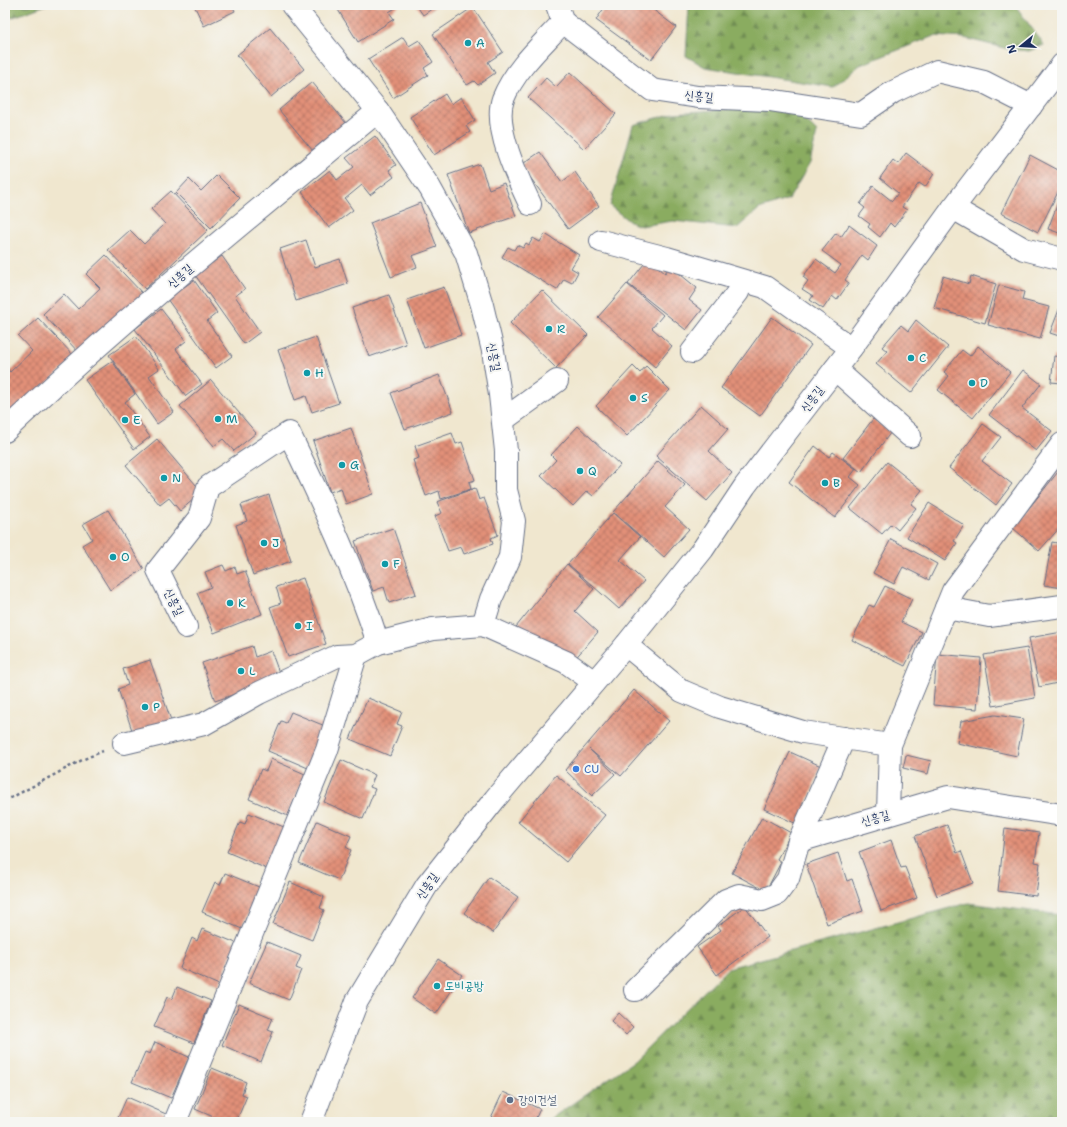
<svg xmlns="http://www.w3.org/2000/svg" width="1067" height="1127" font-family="'Shantell Sans','Poor Story',sans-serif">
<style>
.forest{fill:url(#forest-firs);stroke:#526e5f}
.building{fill:url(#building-cross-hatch)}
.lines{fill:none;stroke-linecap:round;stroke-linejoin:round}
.minor-casing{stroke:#666f86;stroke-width:24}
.path{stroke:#666f86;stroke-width:2.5;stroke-dasharray:3 3;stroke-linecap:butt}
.minor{stroke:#fff;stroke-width:22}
.culture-dot{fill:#0f9aa8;stroke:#f6f6f2;stroke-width:1.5}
.shop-dot{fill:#3f7fe0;stroke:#f6f6f2;stroke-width:1.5}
.service-dot{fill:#5c6f8a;stroke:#f6f6f2;stroke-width:1.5}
.labels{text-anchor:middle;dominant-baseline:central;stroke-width:4;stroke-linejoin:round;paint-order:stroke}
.culture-label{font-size:12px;fill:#0d838f;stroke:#f6f6f2;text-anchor:start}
.street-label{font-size:12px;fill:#1b2f5e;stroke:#f6f6f2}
.shop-label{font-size:12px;fill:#366cbe;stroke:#f6f6f2;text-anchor:start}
.service-label{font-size:12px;fill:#4e5e75;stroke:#f6f6f2;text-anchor:start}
</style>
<defs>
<pattern id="forest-firs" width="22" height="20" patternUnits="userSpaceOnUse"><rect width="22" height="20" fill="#8aac60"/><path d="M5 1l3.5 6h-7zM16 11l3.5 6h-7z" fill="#708c52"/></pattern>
<pattern id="building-cross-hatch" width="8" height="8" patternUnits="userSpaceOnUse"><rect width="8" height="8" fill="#e29078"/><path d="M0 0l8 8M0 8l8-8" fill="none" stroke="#b67666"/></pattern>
</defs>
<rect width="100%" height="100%" fill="#f6f6f2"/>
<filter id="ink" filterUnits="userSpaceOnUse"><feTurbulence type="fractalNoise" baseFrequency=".025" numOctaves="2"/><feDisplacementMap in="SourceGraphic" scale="8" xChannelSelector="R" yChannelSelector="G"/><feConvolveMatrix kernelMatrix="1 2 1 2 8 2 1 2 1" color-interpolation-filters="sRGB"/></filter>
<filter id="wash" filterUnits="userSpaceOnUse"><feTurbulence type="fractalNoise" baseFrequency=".012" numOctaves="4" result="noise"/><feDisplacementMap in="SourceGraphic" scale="16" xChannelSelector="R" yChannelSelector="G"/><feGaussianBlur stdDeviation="0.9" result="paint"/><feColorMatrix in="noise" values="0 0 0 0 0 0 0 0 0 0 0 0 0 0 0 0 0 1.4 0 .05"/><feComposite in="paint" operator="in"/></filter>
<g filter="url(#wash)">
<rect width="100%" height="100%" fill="#f0e7cf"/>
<g class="forest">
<path d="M 5,5 L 46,5 L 5,20 Z"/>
<path d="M 689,5 L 1015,5 L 1044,45 L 1029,51 L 1008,49 L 964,38 L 934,36 L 860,65 L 833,87 L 705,67 L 686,56 Z"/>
<path d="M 759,107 L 788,109 L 805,120 L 817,132 L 810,163 L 789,199 L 759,209 L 737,228 L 673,221 L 641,226 L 630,222 L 610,206 L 633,125 L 674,113 Z"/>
<path d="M 968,903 L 1062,915 L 1062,1122 L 546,1122 L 634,1061 L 728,968 Z"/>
</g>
<g id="blocks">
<g class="building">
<path d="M 194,5 L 232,5 L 235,11 L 204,26 Z"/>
<path d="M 335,5 L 400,5 L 389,12 L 394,19 L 358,42 Z"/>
<path d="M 416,5 L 435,5 L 436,6 L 423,15 Z"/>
<path d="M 606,5 L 613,5 L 621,11 L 625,5 L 647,5 L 676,27 L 651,60 L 596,20 Z"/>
<path d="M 473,7 L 503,52 L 488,62 L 495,73 L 478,85 L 474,81 L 467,85 L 433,34 Z"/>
<path d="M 270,28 L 304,69 L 271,97 L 237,55 Z"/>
<path d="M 403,37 L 409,46 L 419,40 L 433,62 L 424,68 L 428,75 L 393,98 L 368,59 Z"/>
<path d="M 570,72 L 616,114 L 584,149 L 528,98 L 546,78 L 556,87 Z"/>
<path d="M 312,82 L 346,123 L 313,151 L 279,110 Z"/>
<path d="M 445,94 L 451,104 L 461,97 L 475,120 L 466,126 L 470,132 L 434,155 L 410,117 Z"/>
<path d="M 375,136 L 396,165 L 389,170 L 394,177 L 370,195 L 362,185 L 345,199 L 353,210 L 329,228 L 302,192 L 330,170 L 337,180 L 354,167 L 346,158 Z"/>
<path d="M 540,152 L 562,182 L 575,172 L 599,206 L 568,229 L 521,165 Z"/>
<path d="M 906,153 L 934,174 L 925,187 L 919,183 L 902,207 L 907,210 L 894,227 L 890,223 L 880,237 L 868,227 L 870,224 L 859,216 L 865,208 L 860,204 L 873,186 L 892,201 L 898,193 L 880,178 L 893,160 L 898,164 Z"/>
<path d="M 1030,155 L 1062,172 L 1062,184 L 1038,232 L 1001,213 Z"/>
<path d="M 480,164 L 489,189 L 504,183 L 516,216 L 469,233 L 448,175 Z"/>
<path d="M 217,175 L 240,198 L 211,228 L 176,193 L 189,179 L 201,191 Z"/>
<path d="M 171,191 L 208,230 L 145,289 L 108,250 L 130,230 L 144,244 L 165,224 L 151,209 Z"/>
<path d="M 1062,192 L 1062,234 L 1048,229 Z"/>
<path d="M 420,203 L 437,247 L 412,256 L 417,267 L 391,277 L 370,223 Z"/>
<path d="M 849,225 L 877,246 L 868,260 L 862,255 L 845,280 L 849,283 L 837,300 L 832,296 L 823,309 L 810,300 L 813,296 L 802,289 L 808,281 L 803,277 L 816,259 L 835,273 L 841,265 L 822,251 L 836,233 L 841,237 Z"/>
<path d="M 545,234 L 579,255 L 571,268 L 578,272 L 572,283 L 564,279 L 557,290 L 502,257 L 508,247 L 514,250 L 517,245 L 523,248 L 526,243 L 529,245 L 533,238 L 540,242 Z"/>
<path d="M 306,240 L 315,267 L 340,259 L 348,284 L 296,301 L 280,249 Z"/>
<path d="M 106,255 L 143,294 L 80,354 L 43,314 L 64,294 L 78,309 L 100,288 L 86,274 Z"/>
<path d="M 222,256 L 245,289 L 235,296 L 260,332 L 244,344 L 195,275 Z"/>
<path d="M 648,259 L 665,273 L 670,266 L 697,288 L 689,300 L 702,310 L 686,330 L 628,284 Z"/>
<path d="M 943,276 L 969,284 L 971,276 L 996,284 L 985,323 L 934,308 Z"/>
<path d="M 194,280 L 217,313 L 207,321 L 232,356 L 216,368 L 167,299 Z"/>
<path d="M 627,284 L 663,315 L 652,328 L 672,346 L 655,367 L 598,317 Z"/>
<path d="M 999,285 L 1024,292 L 1022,300 L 1049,307 L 1040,339 L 988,325 Z"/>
<path d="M 444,287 L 461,335 L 424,348 L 407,300 Z"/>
<path d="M 542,290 L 588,335 L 556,368 L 510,323 Z"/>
<path d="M 389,295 L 406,344 L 369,357 L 352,308 Z"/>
<path d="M 1062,302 L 1062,337 L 1050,333 Z"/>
<path d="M 161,309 L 186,341 L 176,349 L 202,384 L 186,396 L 135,329 Z"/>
<path d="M 772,317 L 811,345 L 760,416 L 721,388 Z"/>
<path d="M 38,318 L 75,357 L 12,417 L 5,409 L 5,366 L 10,372 L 32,351 L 18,336 Z"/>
<path d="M 916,320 L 948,347 L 911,393 L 876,364 L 887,351 L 882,347 L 901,325 L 908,331 Z"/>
<path d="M 136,336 L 159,369 L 149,376 L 174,412 L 157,424 L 109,355 Z"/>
<path d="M 316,337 L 339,403 L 312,412 L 306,396 L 295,400 L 278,350 Z"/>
<path d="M 978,346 L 1010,372 L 973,418 L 938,390 L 949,376 L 944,372 L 962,350 L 970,356 Z"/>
<path d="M 1054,356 L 1062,357 L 1062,383 L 1051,382 Z"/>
<path d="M 112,361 L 135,394 L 125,402 L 150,437 L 134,449 L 85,380 Z"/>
<path d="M 633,366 L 640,373 L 646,366 L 670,390 L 627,436 L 596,406 Z"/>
<path d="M 1023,370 L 1041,384 L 1022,408 L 1052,431 L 1036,451 L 989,415 Z"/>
<path d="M 439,375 L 453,412 L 405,429 L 391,393 Z"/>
<path d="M 211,380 L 256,433 L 234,451 L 223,439 L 214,446 L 180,406 Z"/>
<path d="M 701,405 L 728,429 L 709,451 L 732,473 L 707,501 L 656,456 Z"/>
<path d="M 873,419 L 891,432 L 861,472 L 843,458 Z"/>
<path d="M 983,424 L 1001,437 L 982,461 L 1012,484 L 996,505 L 949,468 Z"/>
<path d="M 578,426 L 620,465 L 593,496 L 587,491 L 573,506 L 541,476 L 556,460 L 551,455 Z"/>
<path d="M 351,428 L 373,494 L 346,504 L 341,488 L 330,492 L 313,441 Z"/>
<path d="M 452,433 L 456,444 L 462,442 L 475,480 L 469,482 L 471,489 L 441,499 L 439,491 L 426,496 L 413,460 L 419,458 L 415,446 Z"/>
<path d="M 157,439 L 202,492 L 180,511 L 169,498 L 160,505 L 126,465 Z"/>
<path d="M 815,446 L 829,457 L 833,452 L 856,469 L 850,477 L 860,485 L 835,518 L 789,482 Z"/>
<path d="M 658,461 L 685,485 L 665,507 L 689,529 L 664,557 L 613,512 Z"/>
<path d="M 887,462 L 922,490 L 911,504 L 916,508 L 898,530 L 891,524 L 882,534 L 850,508 Z"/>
<path d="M 1062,467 L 1062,525 L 1039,551 L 1013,528 Z"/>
<path d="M 475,488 L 479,500 L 484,498 L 498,535 L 491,538 L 493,544 L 464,554 L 461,547 L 448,551 L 435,516 L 442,513 L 437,502 Z"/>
<path d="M 269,495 L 291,561 L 253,575 L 236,525 L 247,521 L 241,505 Z"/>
<path d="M 929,503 L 964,525 L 954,541 L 957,543 L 945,561 L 907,537 Z"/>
<path d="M 108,510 L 144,569 L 110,590 L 82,545 L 92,539 L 83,524 Z"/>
<path d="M 613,513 L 640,537 L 620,560 L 644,581 L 619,609 L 568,564 Z"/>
<path d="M 393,528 L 416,594 L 389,603 L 384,587 L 373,591 L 355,541 Z"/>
<path d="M 891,539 L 937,564 L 929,580 L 903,567 L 894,584 L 873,573 Z"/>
<path d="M 1052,542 L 1062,544 L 1062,588 L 1044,585 Z"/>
<path d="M 567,564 L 594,589 L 575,611 L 598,632 L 573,661 L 516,627 Z"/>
<path d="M 223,565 L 226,571 L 235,567 L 237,574 L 245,571 L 262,614 L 214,633 L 197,593 L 211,587 L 205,572 Z"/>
<path d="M 303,578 L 326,644 L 288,657 L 270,607 L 281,603 L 276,587 Z"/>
<path d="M 885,586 L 912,599 L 901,622 L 922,632 L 905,666 L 852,640 L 869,605 L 874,607 Z"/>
<path d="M 1062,632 L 1062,682 L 1039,687 L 1029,638 Z"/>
<path d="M 252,646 L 255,657 L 271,651 L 281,678 L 215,701 L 202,663 Z"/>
<path d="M 1027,648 L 1035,698 L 993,706 L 984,655 Z"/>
<path d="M 937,654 L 981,658 L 977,709 L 933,705 Z"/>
<path d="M 150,660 L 173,726 L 135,739 L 118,689 L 128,685 L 123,669 Z"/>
<path d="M 634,690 L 669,721 L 621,776 L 589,749 L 615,774 L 592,796 L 565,770 Z"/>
<path d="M 368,698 L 402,712 L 397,724 L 402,726 L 390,756 L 350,739 Z"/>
<path d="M 291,712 L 325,726 L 308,768 L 268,751 L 281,721 L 286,723 Z"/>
<path d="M 995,715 L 1024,719 L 1017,756 L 957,743 L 961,721 Z"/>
<path d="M 790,752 L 821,766 L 799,825 L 764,809 Z"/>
<path d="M 906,755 L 931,761 L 928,774 L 903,768 Z"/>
<path d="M 271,759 L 305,774 L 288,816 L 249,799 L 261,769 L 266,771 Z"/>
<path d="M 341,760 L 375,775 L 370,787 L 375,789 L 363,819 L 324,802 Z"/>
<path d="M 556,775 L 605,815 L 566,862 L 518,822 Z"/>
<path d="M 249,813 L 284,827 L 267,869 L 227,852 L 240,822 L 245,824 Z"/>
<path d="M 762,817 L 791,833 L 777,859 L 781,862 L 766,891 L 732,873 Z"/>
<path d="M 317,821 L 351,836 L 346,847 L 351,850 L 339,880 L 299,863 Z"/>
<path d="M 947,825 L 957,853 L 961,851 L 973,883 L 937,896 L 915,836 Z"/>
<path d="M 1005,828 L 1039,833 L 1035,862 L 1040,863 L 1036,896 L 998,891 Z"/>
<path d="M 891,840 L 901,868 L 905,867 L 917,898 L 881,911 L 859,852 Z"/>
<path d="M 838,853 L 847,881 L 852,879 L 863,911 L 827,924 L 806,864 Z"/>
<path d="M 225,873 L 259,887 L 242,929 L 202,912 L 215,882 L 220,885 Z"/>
<path d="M 489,877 L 518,897 L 493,933 L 464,913 Z"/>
<path d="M 290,882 L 324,897 L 320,908 L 324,910 L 312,940 L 273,924 Z"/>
<path d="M 745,906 L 768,937 L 717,975 L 697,947 L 721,930 L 718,926 Z"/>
<path d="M 202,929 L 236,943 L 219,985 L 180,968 L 192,938 L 197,941 Z"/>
<path d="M 267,942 L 301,956 L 296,968 L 301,970 L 289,1000 L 249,983 Z"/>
<path d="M 438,959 L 462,975 L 436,1014 L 412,998 Z"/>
<path d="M 177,987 L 211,1001 L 194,1043 L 154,1027 L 167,997 L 172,999 Z"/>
<path d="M 239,1004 L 273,1018 L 268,1030 L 273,1032 L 261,1062 L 222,1045 Z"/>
<path d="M 618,1013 L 633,1027 L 626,1035 L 611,1021 Z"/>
<path d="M 155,1042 L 189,1057 L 171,1098 L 132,1082 L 145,1052 L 150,1054 Z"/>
<path d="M 212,1068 L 246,1082 L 242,1094 L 247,1096 L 236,1122 L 225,1122 L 195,1109 Z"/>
<path d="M 503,1092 L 540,1109 L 534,1122 L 489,1122 Z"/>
<path d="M 127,1097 L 166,1114 L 162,1122 L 116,1122 Z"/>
</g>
</g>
</g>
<g filter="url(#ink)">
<use href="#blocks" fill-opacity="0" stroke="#666f86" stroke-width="1"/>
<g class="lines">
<g class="minor-casing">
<g id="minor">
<path d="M 292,5 L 378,111 L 430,188 L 466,253 L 482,305 L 493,351 L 500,395 L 506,451 L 506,490 L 514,521 L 510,557 L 491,599 L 483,625"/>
<path d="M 563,22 L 652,90 L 698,97 L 769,100 L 861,114 L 893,92 L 937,71 L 984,82 L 1031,106"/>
<path d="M 530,204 C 518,179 493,127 503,99 C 515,69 541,46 563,22 L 557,5"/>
<path d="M 953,208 L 1024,249 L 1062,259"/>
<path d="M 601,241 L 667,258 L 765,287 L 851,348"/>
<path d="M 692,352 L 738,292 L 742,281"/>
<path d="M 835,369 L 910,436"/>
<path d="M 503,420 L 557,381"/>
<path d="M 5,431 C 124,318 252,215 378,111"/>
<path d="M 946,608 L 989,616 L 1062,606"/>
<path d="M 186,627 L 158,570 L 199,518 L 208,487 L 289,433 C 322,502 355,571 378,643"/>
<path d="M 626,645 L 682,691 L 720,707 L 803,732 L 890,745"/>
<path d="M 844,738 L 799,841 L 948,797 L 1062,815"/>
<path d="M 124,743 L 204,724 L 259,693 L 337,656 L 356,655 L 378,643 L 433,629 L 483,625 L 566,662 L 594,682"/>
<path d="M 888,814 L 890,745 L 953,591 L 1062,444"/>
<path d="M 635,990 L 726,900 L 739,895 L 762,900 L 777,894 L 788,879 L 799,841"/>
<path d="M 175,1122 L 327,750 L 356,655"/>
<path d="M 311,1122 L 357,1001 L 427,885 L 495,799 L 626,645 L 703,549 L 745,486 L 855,343 L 953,208 L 1062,65"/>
</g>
</g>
<path class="path" d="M 5,801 L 84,759 L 103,751"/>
<use href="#minor" class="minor"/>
</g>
</g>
<g class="culture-dot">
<circle cx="468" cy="43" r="4"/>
<circle cx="549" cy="329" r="4"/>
<circle cx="911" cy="358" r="4"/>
<circle cx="307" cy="373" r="4"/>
<circle cx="972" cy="383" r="4"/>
<circle cx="633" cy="398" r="4"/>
<circle cx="218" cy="419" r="4"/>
<circle cx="125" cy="420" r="4"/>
<circle cx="342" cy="465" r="4"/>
<circle cx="580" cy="471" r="4"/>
<circle cx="164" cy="478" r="4"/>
<circle cx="825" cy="483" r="4"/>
<circle cx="264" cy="543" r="4"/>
<circle cx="113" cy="557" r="4"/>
<circle cx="385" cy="564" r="4"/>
<circle cx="230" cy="603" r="4"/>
<circle cx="298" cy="626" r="4"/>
<circle cx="241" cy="671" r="4"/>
<circle cx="145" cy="707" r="4"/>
<circle cx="437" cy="986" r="4"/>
</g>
<circle class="shop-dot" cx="576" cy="769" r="4"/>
<circle class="service-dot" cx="510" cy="1100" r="4"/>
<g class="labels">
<g class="culture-label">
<text x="476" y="43">A</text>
<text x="557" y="329">R</text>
<text x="919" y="358">C</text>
<text x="315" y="373">H</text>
<text x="980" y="383">D</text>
<text x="641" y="398">S</text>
<text x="226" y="419">M</text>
<text x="133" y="420">E</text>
<text x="350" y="465">G</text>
<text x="588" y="471">Q</text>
<text x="172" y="478">N</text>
<text x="833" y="483">B</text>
<text x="272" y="543">J</text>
<text x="121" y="557">O</text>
<text x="393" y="564">F</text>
<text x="238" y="603">K</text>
<text x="306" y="626">I</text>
<text x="249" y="671">L</text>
<text x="153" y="707">P</text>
<text x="445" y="986">도비공방</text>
</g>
<g class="street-label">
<text transform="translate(699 96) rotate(5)">신흥길</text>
<text transform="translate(180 276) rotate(-41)">신흥길</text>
<text transform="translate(494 357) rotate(79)">신흥길</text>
<text transform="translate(812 399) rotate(-53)">신흥길</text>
<text transform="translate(174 602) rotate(64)">신흥길</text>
<text transform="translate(875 818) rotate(-16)">신흥길</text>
<text transform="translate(427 886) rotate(-55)">신흥길</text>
</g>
<g class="shop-label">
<text x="584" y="769">CU</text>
</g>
<g class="service-label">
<text x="518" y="1100">강이건설</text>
</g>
</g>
<rect width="1067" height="1127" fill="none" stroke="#f6f6f2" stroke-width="20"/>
<g transform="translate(1021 46) rotate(252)" stroke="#f6f6f2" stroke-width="3" paint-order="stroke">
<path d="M0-3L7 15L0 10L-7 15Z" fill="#1b2f5e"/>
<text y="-6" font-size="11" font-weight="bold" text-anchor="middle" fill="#1b2f5e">N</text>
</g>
</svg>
